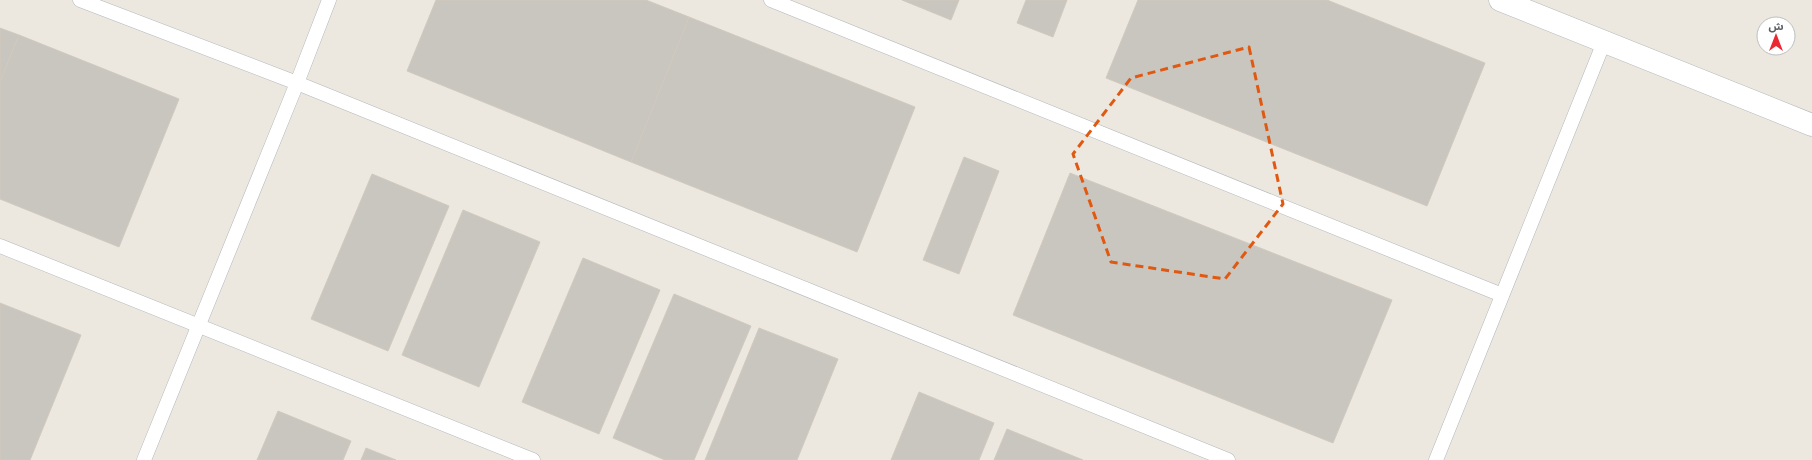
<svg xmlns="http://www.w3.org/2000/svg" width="1812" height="460" font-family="Jost,'Noto Sans Arabic',sans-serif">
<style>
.building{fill:#c9c5bf;stroke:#d1c9be}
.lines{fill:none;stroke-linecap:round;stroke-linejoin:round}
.lane-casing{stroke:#b3b7bb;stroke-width:15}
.street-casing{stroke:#b3b7bb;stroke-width:23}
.lane{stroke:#fff;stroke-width:14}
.street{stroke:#fff;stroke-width:22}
.marked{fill:none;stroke:#e15910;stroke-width:3;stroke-dasharray:8 5;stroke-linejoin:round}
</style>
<rect width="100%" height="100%" fill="#ece8e0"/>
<g class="building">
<path d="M 436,0 L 646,0 L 689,17 L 631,162 L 407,71 Z"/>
<path d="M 902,0 L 959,0 L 951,20 Z"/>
<path d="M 1026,0 L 1067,0 L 1053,37 L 1017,23 Z"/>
<path d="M 1138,0 L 1327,0 L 1485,63 L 1427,206 L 1106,78 Z"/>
<path d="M 689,17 L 915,107 L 857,252 L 631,162 Z"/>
<path d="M 0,28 L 19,35 L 0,82 Z"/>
<path d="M 19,35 L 179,99 L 119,247 L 0,199 L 0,82 Z"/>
<path d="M 964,157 L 999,171 L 959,274 L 923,260 Z"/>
<path d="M 1070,173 L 1392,300 L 1333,443 L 1013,315 Z"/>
<path d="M 372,174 L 449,206 L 388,351 L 311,319 Z"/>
<path d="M 463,210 L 540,242 L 479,387 L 402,355 Z"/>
<path d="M 583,258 L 660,290 L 599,434 L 522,402 Z"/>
<path d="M 674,294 L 751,326 L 694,460 L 665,460 L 613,438 Z"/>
<path d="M 0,303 L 81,335 L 30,460 L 0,460 Z"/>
<path d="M 759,328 L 838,359 L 797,460 L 705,460 Z"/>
<path d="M 919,392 L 994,423 L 979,460 L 891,460 Z"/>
<path d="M 278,411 L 351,441 L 343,460 L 257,460 Z"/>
<path d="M 1007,429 L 1083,460 L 994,460 Z"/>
<path d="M 366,448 L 396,460 L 361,460 Z"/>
</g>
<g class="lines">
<g class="lane-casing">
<g id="lane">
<path d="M 80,0 L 297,83 L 1228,460"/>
<path d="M 771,0 L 1502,295"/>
<path d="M 0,246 L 533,460"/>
<path d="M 144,460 L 297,83 L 329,0"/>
<path d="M 1436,460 L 1604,42"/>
</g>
</g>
<g class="street-casing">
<path id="street" d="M 1500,0 L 1812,125"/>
</g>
<use href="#lane" class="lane"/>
<use href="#street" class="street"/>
</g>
<path class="marked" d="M 1249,47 L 1283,204 L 1225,279 L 1111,262 L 1073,154 L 1131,78 Z"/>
<g transform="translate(1776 36)"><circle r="19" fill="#ffffff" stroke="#bdbfc0"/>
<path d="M0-3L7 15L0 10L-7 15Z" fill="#eb2732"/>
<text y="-6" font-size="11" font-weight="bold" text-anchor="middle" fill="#595e61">ش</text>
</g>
</svg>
